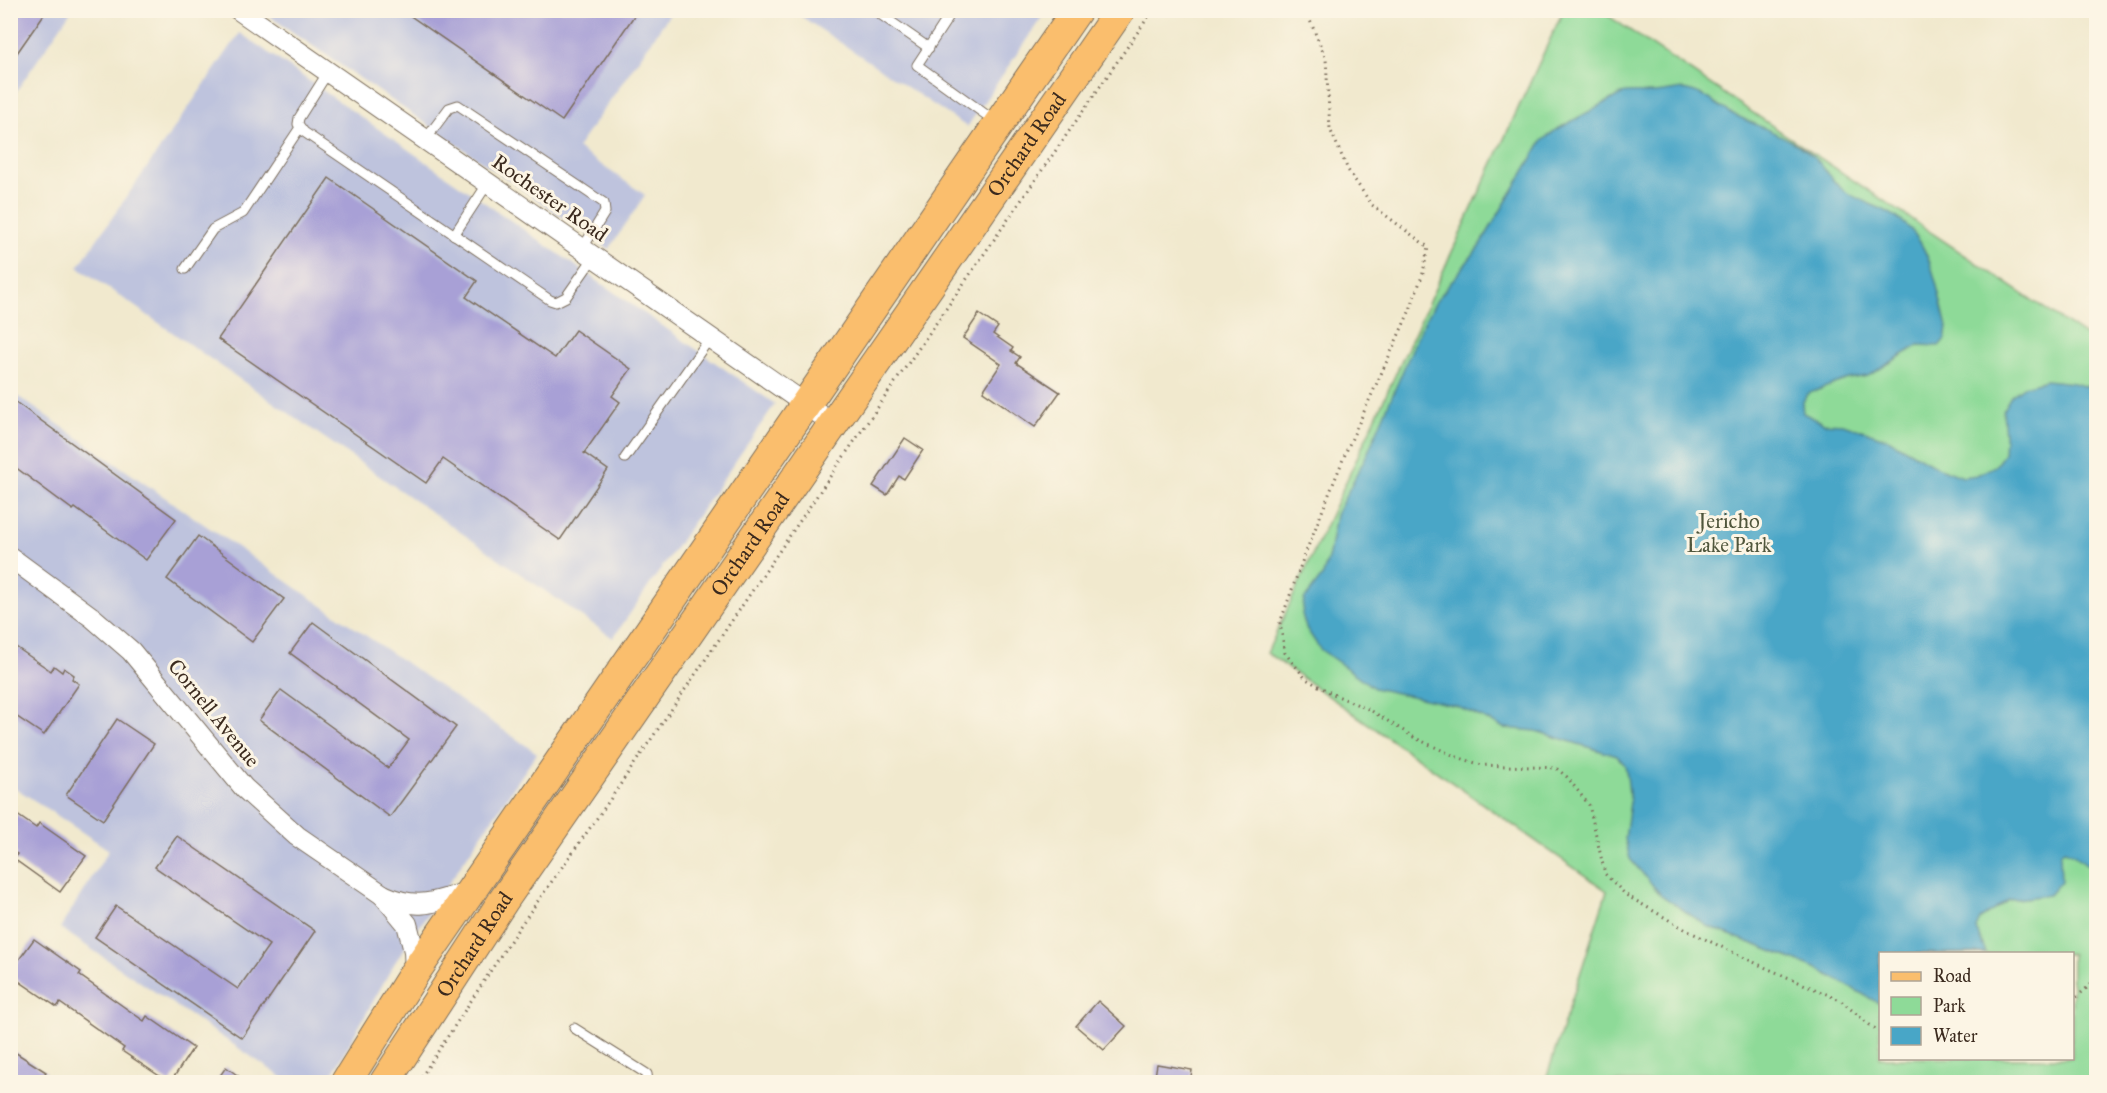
<svg xmlns="http://www.w3.org/2000/svg" width="2107" height="1093" font-family="'IM FELL Great Primer',serif">
<style>
.industrial{fill:#bec3dd}
.green{fill:#8eda98;stroke:#64825b;stroke-width:1.5;fill-rule:evenodd}
.water{fill:#48a6c7;stroke:#426872;stroke-width:1.5}
.building{fill:#a8a0d6}
.lines{fill:none;stroke-linecap:round;stroke-linejoin:round}
.service-casing{stroke:#7b6d5c;stroke-width:11}
.minor-casing{stroke:#7b6d5c;stroke-width:22}
.primary-casing{stroke:#7b6d5c;stroke-width:32}
.path{stroke:#7b6d5c;stroke-width:3;stroke-dasharray:1.5 4.5;stroke-linecap:butt}
.service{stroke:#fff;stroke-width:9}
.minor{stroke:#fff;stroke-width:20}
.primary{stroke:#fabe6d;stroke-width:30}
.labels{text-anchor:middle;dominant-baseline:central;stroke-width:6;stroke-linejoin:round;paint-order:stroke}
.street-label{font-size:21px;fill:#3b2a1e;stroke:#fcf5e5}
.park-label{font-size:21px;fill:#50563c;stroke:#fcf5e5}
</style>
<rect width="100%" height="100%" fill="#fcf5e5"/>
<filter id="ink" filterUnits="userSpaceOnUse"><feTurbulence type="fractalNoise" baseFrequency=".0167" numOctaves="2"/><feDisplacementMap in="SourceGraphic" scale="12" xChannelSelector="R" yChannelSelector="G"/><feConvolveMatrix kernelMatrix="1 2 1 2 8 2 1 2 1" color-interpolation-filters="sRGB"/></filter>
<filter id="wash" filterUnits="userSpaceOnUse"><feTurbulence type="fractalNoise" baseFrequency=".008" numOctaves="4" result="noise"/><feDisplacementMap in="SourceGraphic" scale="24" xChannelSelector="R" yChannelSelector="G"/><feGaussianBlur stdDeviation="1.35" result="paint"/><feColorMatrix in="noise" values="0 0 0 0 0 0 0 0 0 0 0 0 0 0 0 0 0 1.4 0 .05"/><feComposite in="paint" operator="in"/></filter>
<g filter="url(#wash)">
<rect width="100%" height="100%" fill="#f1e9ce"/>
<g class="industrial">
<path d="M 11,11 L 71,11 L 11,99 Z"/>
<path d="M 262,11 L 672,11 L 577,148 L 645,195 L 609,249 Z"/>
<path d="M 793,11 L 1046,11 L 967,127 Z"/>
<path d="M 240,33 L 775,404 L 613,638 L 78,267 Z"/>
<path d="M 10,391 L 537,753 L 394,964 L 328,1082 L 289,1082 L 60,928 L 109,850 L 11,785 Z"/>
</g>
<path class="green" d="M 1563,11 L 1601,11 L 2096,343 L 2096,1082 L 1545,1082 L 1607,891 L 1267,653 ZM 1880,954 L 2072,954 L 2072,1058 L 1880,1058 Z"/>
<path class="water" d="M 1683,89 C 1709,94 1710,102 1731,113 C 1758,127 1790,136 1813,156 C 1824,166 1831,181 1843,190 C 1869,208 1895,207 1916,236 C 1934,261 1939,297 1947,327 L 1945,339 L 1939,346 L 1919,345 L 1868,376 L 1848,379 L 1807,394 L 1802,404 L 1803,413 L 1823,423 L 1843,424 L 1888,439 L 1937,467 L 1963,477 L 1977,475 L 1995,466 L 2004,454 L 2005,436 L 2003,410 L 2011,396 L 2025,386 L 2046,380 L 2074,383 L 2096,390 L 2096,869 C 2083,866 2077,852 2064,850 L 2060,853 L 2061,881 L 2049,895 L 2009,900 L 1980,919 L 1976,928 L 1986,953 L 1880,954 L 1880,1004 L 1818,969 L 1707,926 L 1661,895 L 1630,859 L 1625,839 L 1630,802 L 1627,776 L 1625,765 L 1617,756 L 1536,731 L 1504,728 L 1457,706 L 1374,688 L 1320,649 L 1306,628 L 1302,614 L 1304,600 L 1323,575 L 1329,555 L 1336,515 L 1368,452 L 1422,326 L 1437,300 L 1479,247 L 1542,141 L 1556,130 L 1621,94 C 1630,92 1635,93 1644,93 C 1657,94 1670,91 1683,89 Z"/>
<g id="blocks">
<g class="building">
<path d="M 10,10 L 47,10 L 10,63 Z"/>
<path d="M 402,10 L 638,10 L 562,121 Z"/>
<path d="M 329,178 L 477,281 L 466,297 L 555,358 L 575,330 L 631,369 L 612,396 L 620,402 L 584,453 L 608,470 L 560,540 L 443,459 L 426,483 L 218,339 Z"/>
<path d="M 979,314 L 998,327 L 993,334 L 1013,348 L 1011,351 L 1020,357 L 1016,363 L 1060,392 L 1035,427 L 983,391 L 1001,364 L 963,338 Z"/>
<path d="M 10,398 L 176,519 L 146,560 L 75,508 L 73,510 L 15,467 L 10,467 Z"/>
<path d="M 905,438 L 923,450 L 904,479 L 899,476 L 887,495 L 873,486 Z"/>
<path d="M 198,536 L 284,599 L 252,642 L 167,579 Z"/>
<path d="M 313,622 L 456,727 L 390,817 L 259,720 L 281,690 L 388,768 L 409,740 L 290,653 Z"/>
<path d="M 10,643 L 51,671 L 54,666 L 62,672 L 64,668 L 74,675 L 72,679 L 79,684 L 44,735 L 10,712 Z"/>
<path d="M 117,719 L 154,744 L 103,820 L 66,795 Z"/>
<path d="M 10,810 L 36,828 L 39,823 L 86,856 L 60,892 L 14,859 L 17,854 L 10,850 Z"/>
<path d="M 177,836 L 315,931 L 242,1038 L 95,937 L 116,906 L 238,989 L 269,945 L 155,867 Z"/>
<path d="M 34,939 L 81,972 L 79,975 L 144,1021 L 147,1016 L 193,1048 L 170,1083 L 122,1051 L 124,1048 L 60,1003 L 57,1007 L 10,975 L 10,972 Z"/>
<path d="M 1098,1001 L 1126,1026 L 1104,1050 L 1076,1026 Z"/>
<path d="M 10,1049 L 46,1072 L 39,1083 L 10,1083 Z"/>
<path d="M 1157,1064 L 1192,1070 L 1190,1083 L 1154,1083 Z"/>
<path d="M 226,1067 L 248,1083 L 215,1083 Z"/>
</g>
</g>
</g>
<g filter="url(#ink)">
<use href="#blocks" fill-opacity="0" stroke="#7b6d5c" stroke-width="1.5"/>
<g class="lines">
<g class="service-casing">
<g id="service">
<path d="M 874,10 L 929,48"/>
<path d="M 953,10 L 917,65 L 996,122"/>
<path d="M 328,72 L 299,118 L 298,124 L 304,132 L 550,300 L 556,302 L 566,297 L 594,257"/>
<path d="M 425,140 L 449,108 L 458,105 L 604,203 L 605,212 L 582,249"/>
<path d="M 454,235 L 488,183"/>
<path d="M 185,269 L 213,229 L 243,213 L 299,129"/>
<path d="M 625,458 L 710,338"/>
<path d="M 574,1028 L 647,1074 L 648,1082"/>
</g>
</g>
<g class="minor-casing">
<g id="minor">
<path d="M 239,10 L 834,424"/>
<path d="M 10,557 L 93,618 L 131,651 L 244,788 L 297,836 L 383,895 C 418,911 436,902 470,891"/>
<path d="M 383,895 L 407,924 L 414,951 L 415,972"/>
</g>
</g>
<g class="primary-casing">
<g id="primary">
<path d="M 346,1082 L 415,972 L 1077,10"/>
<path id="s1" d="M 385,1082 L 503,901 L 1120,10"/>
</g>
</g>
<g class="path">
<path d="M 1308,10 L 1309,18 L 1326,59 L 1330,129 L 1348,170 L 1372,205 L 1428,247 L 1423,273 L 1410,310 L 1348,447 L 1303,559 L 1280,623 L 1285,653 L 1306,679 L 1333,694 L 1370,710 L 1415,738 L 1457,757 L 1482,765 L 1556,768 L 1567,777 L 1589,805 L 1605,874 L 1626,895 L 1688,931 L 1764,967 L 1840,1000 L 1872,1027 L 1880,1031"/>
<path d="M 2072,1001 L 2096,980"/>
<path d="M 418,1082 L 518,929 L 607,804 L 840,462 L 1153,10"/>
</g>
<use href="#service" class="service"/>
<use href="#minor" class="minor"/>
<use href="#primary" class="primary"/>
</g>
</g>
<g class="labels">
<g class="street-label">
<text stroke="none"><textPath href="#s1" startOffset="1136">Orchard Road</textPath></text>
<text transform="translate(550 198) rotate(35)">Rochester Road</text>
<text stroke="none"><textPath href="#s1" startOffset="650">Orchard Road</textPath></text>
<text transform="translate(214 713) rotate(51)">Cornell Avenue</text>
<text stroke="none"><textPath href="#s1" startOffset="164">Orchard Road</textPath></text>
</g>
<g class="park-label">
<text x="1729" y="521">Jericho<tspan x="1729" dy="24">Lake Park</tspan></text>
</g>
</g>
<rect width="2107" height="1093" fill="none" stroke="#fcf5e5" stroke-width="36"/>
<rect x="1879" y="952" width="195" height="108" fill="#fcf5e5" stroke="#afa495" stroke-width="1.5"/>
<rect x="1891" y="972" width="30" height="9" fill="#fabe6d" stroke="#afa495" stroke-width="1.5"/>
<text x="1933" y="982" font-size="18" fill="#3b2a1e">Road</text>
<rect x="1891" y="997" width="30" height="18" fill="#8eda98" stroke="#afa495" stroke-width="1.5"/>
<text x="1933" y="1012" font-size="18" fill="#3b2a1e">Park</text>
<rect x="1891" y="1027" width="30" height="18" fill="#48a6c7" stroke="#afa495" stroke-width="1.5"/>
<text x="1933" y="1042" font-size="18" fill="#3b2a1e">Water</text>
</svg>
